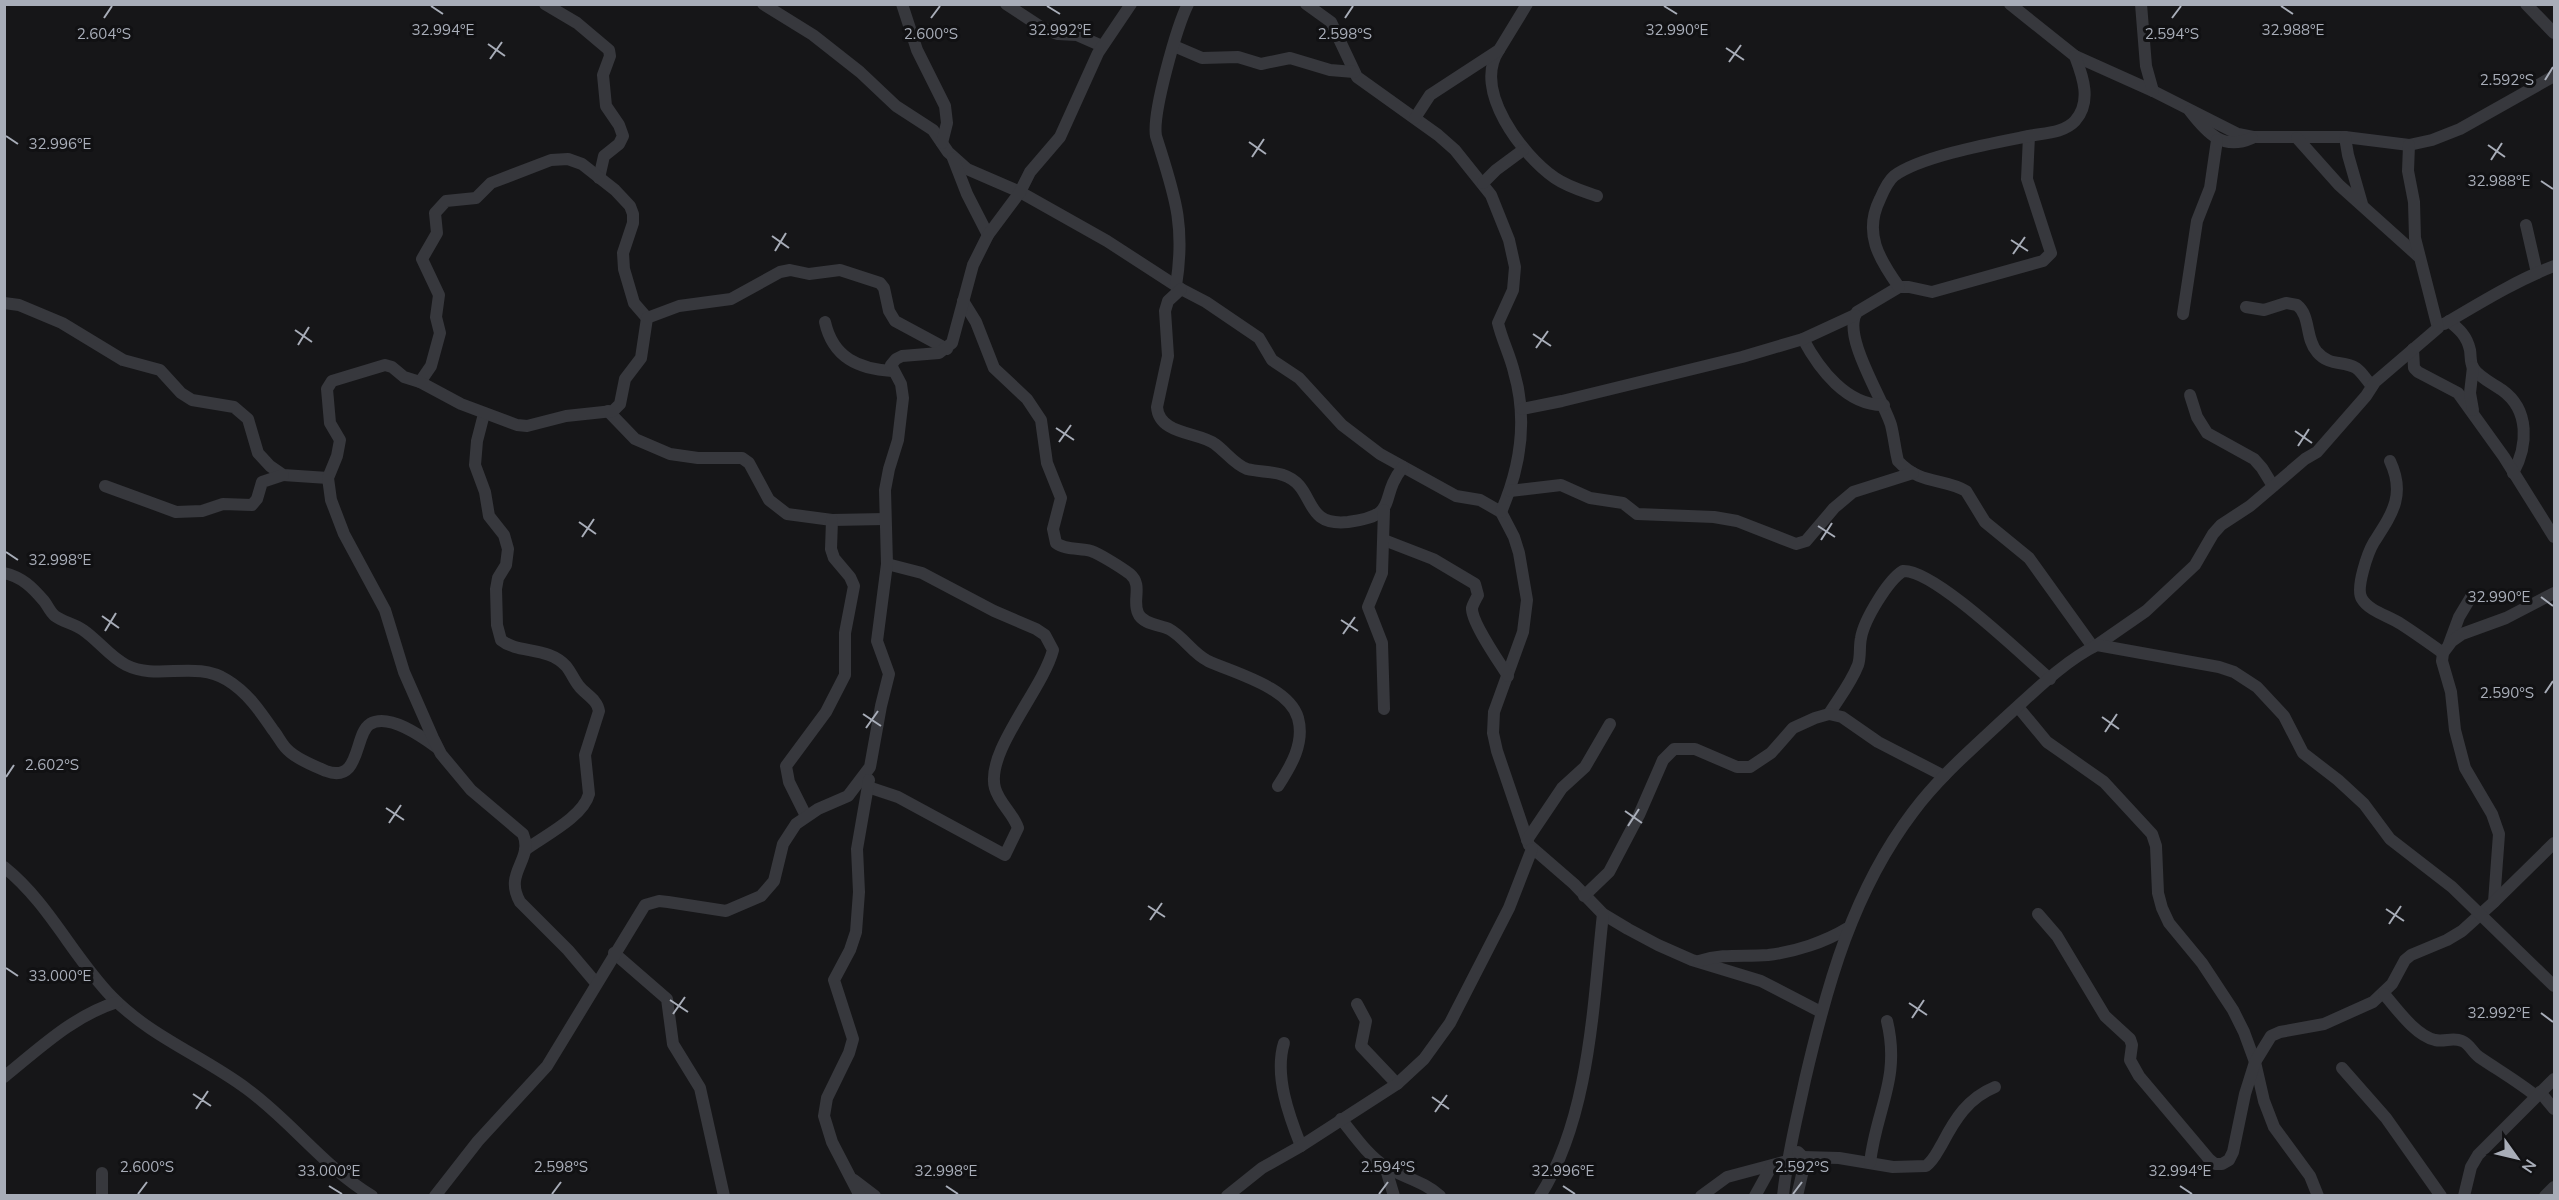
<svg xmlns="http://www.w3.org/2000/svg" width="2559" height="1200" font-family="Mulish,sans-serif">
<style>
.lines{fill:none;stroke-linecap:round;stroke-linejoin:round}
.street{stroke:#37383d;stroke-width:12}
.ticks{fill:none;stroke:#a8adb8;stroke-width:2}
.ticks-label{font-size:15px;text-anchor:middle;fill:#a8adb8;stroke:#111113;stroke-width:6;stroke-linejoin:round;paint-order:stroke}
</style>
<rect width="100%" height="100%" fill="#161618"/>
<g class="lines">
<g class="street">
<path d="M 545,4 L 577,23 L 609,50 L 610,56 L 603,75 L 606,106 L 619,125 L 623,136 L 619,144 L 604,156 L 599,178"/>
<path d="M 763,4 L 813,35 L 860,72 L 896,106 L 933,130 L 948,152 L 967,169 L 1020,192 L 1107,241 L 1181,289 L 1206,302 L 1259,338 L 1272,360 L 1299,378 L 1342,425 L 1380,454 L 1456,496 L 1480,500 L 1501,512 L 1514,537 L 1519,553 L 1527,600 L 1523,632 L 1494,712 L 1493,733 L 1497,751 L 1529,845 L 1574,884 L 1603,914 L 1628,929 L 1658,945 L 1692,960 L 1761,981 L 1821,1012"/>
<path d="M 902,4 L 917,50 L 945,106 L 947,123 L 942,143"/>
<path d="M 1006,4 L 1044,29 L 1058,34 L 1077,35 L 1102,46"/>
<path d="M 1306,4 L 1331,22 L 1357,77 L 1438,135 L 1455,150 L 1491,195 L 1509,240 L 1515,267 L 1513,290 L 1498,323 C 1502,340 1510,355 1514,372 C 1528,420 1521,466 1501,512"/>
<path d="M 2010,4 L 2075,56 L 2153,91 L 2238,134 L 2253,137 L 2345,137 L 2409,145 L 2432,140 L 2460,129 L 2554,76"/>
<path d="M 2141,4 L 2146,66 L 2153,91"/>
<path d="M 2526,4 L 2554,33"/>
<path d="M 1174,46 L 1202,58 L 1238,57 L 1261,64 L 1290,58 L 1330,70 L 1354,72"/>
<path d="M 1499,50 C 1472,90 1522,155 1555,178 C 1568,187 1583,191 1597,196"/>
<path d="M 2190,111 C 2207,133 2223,151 2252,138"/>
<path d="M 1415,118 L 1430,95 L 1499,50 L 1527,4"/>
<path d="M 2029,136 L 2027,179 L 2051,253 L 2043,261 L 1932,292 L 1909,287 L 1899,287 L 1857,312 C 1841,335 1883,399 1891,425 C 1894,437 1895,449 1898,461 C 1920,485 1945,478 1966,491 L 1985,522 L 2029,558 L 2093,647"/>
<path d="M 2345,137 L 2348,155 L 2362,204"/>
<path d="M 2297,138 L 2339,185 L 2418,256"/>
<path d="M 953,158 L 967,194 L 988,235"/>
<path d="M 1483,183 L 1496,170 L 1523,150"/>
<path d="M 2526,225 L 2537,273"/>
<path d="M 1176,286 C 1186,223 1174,194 1156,136 C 1152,113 1177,26 1188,4"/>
<path d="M 1899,287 C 1879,259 1863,233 1880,199 C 1883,192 1888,181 1894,176 C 1921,156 1994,143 2029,136 C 2044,133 2064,133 2075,121 C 2092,102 2083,77 2075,56"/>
<path d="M 1181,289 L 1168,301 L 1165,311 L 1168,356 L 1157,407 C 1159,435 1199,432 1215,444 C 1225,451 1235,465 1247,469 C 1259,472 1272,471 1283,475 C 1317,486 1301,527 1348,522 C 1402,515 1377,499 1403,467"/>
<path d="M 963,301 L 976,322 L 994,368 L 1027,399 L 1041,420 L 1047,463 L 1061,498 L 1053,529 L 1056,543 C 1065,550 1080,548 1091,551 C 1100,554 1122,568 1130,574 C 1143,585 1132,600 1138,613 C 1142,624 1160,625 1169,629 C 1184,637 1192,653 1208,661 C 1234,673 1289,687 1298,718 C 1305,743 1291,766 1278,786"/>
<path d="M 4,303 L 19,305 L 62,323 L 123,360 L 160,370 L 181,393 L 192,400 L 234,407 L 248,419 L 258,453 L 270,466 L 283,475 L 328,478"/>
<path d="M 2246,307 L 2264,310 L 2286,303 L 2297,305 C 2311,316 2305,339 2317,352 C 2330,367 2343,360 2356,368 C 2362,372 2367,381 2372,386"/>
<path d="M 2183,314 L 2197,221 L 2210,188 L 2217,140"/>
<path d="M 2449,321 C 2459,329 2467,336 2470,350 C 2471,356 2470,362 2473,368 C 2480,378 2492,383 2502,390 C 2530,410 2528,446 2513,473"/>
<path d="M 825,322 C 833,358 859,369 892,371"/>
<path d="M 2444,324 C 2480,303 2515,281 2554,266"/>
<path d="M 1803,339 C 1819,369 1847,406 1884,405"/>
<path d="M 2413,349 L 2414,368 L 2418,372 L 2458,393 L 2504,457 L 2554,537"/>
<path d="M 420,382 L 431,366 L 440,333 L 436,317 L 439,295 L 422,259 L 437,233 L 435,213 L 446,201 L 476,198 L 491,183 L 551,160 L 568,159 L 582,164 L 615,190 L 630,206 L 633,214 L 633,223 L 623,253 L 624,269 L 634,303 L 647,318"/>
<path d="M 2190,395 L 2197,417 L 2207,433 L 2254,459 L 2262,468 L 2273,486"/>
<path d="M 1522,409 L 1562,401 L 1742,357 L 1803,339 L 1855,315"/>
<path d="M 2473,410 L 2470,393 L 2473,367"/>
<path d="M 608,411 L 635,439 L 670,454 L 698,458 L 742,458 L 749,463 L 769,500 L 787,514 L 832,520 L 885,519"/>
<path d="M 484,414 L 477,441 L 475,465 L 485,492 L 489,516 L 504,535 L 508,549 L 506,565 L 498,578 L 496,589 L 497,625 L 501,640 C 518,654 548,646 566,666 C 571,672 574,680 579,686 C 586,695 597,699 599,711 L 585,755 L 589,794 C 583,817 544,836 525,850"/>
<path d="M 2390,461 C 2406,495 2392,514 2374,542 C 2368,552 2355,589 2362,599 C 2369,611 2389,616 2401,624 C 2415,633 2429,643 2443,653"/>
<path d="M 105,486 L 176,512 L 202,511 L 223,504 L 252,505 L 257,499 L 262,482 L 283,475"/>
<path d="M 1510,491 L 1561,485 L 1590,498 L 1623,503 L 1637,514 L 1714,517 L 1737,521 L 1796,544 L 1806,541 L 1834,508 L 1853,492 L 1913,473"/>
<path d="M 1384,540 L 1433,559 L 1475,584 L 1478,595 C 1476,599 1473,604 1472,608 C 1471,622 1500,663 1508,676"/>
<path d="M 4,573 C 22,577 32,587 44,601 C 48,606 50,612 55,616 C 63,622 75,624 83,630 C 98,640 110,657 126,665 C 158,681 195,660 227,680 C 247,692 260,711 273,730 C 279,737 282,746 290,752 C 299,760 314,766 326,771 C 361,784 354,734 370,724 C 389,713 421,736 436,747"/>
<path d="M 2449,644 L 2459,617 L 2471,597"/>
<path d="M 2097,645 L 2146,611 L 2195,565 L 2213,534 L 2221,525 L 2250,506 L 2305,459 L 2317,452 L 2366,396 L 2375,382 L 2438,328 L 2415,238 L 2414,202 L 2408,171 L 2409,145"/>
<path d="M 2018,707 L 2047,742 L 2104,782 L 2152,834 L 2156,846 L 2158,893 L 2162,908 L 2169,923 L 2202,963 L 2233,1010 L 2244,1032 L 2255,1062 L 2264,1101 L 2274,1127 L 2310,1176 L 2318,1196"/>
<path d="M 1384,709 L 1382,643 L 1368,607 L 1382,573 L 1384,510"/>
<path d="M 1829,714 C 1839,698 1851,683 1858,665 C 1861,656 1859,647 1861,638 C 1864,620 1888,580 1903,571 C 1934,569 2023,656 2050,679"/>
<path d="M 868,787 L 898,797 L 1005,855 L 1018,828 C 1013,813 999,803 995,788 C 985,752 1043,689 1053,650 L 1045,635 L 1036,629 L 994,611 L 922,573 L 887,564"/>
<path d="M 806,816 L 789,782 L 786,766 L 826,712 L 845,675 L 845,633 L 854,586 L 850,577 L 834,558 L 831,549 L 832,520"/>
<path d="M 1527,840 L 1562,788 L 1585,767 L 1610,724"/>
<path d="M 4,867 C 49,903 73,957 112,997 C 151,1037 203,1056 247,1089 C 292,1122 324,1167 372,1196"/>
<path d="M 1584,896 L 1609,872 L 1639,815 L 1663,760 L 1674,749 L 1695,749 L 1737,767 L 1750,767 L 1771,753 L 1793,728 L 1815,718 L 1829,714 L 1842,717 L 1878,742 L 1944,776"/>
<path d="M 2494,902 L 2499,834 L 2492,814 L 2465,768 L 2455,730 L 2451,692 L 2442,661 L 2443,653 L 2452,641 L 2462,634 L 2506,618 L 2554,593"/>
<path d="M 2038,914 L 2057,936 L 2105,1016 L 2130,1039 L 2132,1045 L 2130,1060 L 2139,1076 L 2209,1159 L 2215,1164 L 2222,1164 L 2229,1160 L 2233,1152 L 2245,1094 L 2255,1062 L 2271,1036 L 2280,1032 L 2324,1024 L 2373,1002 L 2392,984 L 2405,960 L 2411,955 L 2447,940 L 2462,931 L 2494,902 L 2554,843"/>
<path d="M 614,953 L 667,999 L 673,1044 L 700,1088 L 724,1196"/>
<path d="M 1699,961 C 1725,953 1743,957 1768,955 C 1795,952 1825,942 1848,928"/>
<path d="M 596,983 L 568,950 L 520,902 C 503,872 534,860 523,834 L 471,790 L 441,754 L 433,738 L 404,672 L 385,610 L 344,534 L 331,500 L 328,478 L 337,456 L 340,440 L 330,423 L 327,389 L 332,381 L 385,365 L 392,367 L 404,377 L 420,382 L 461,404 L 517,425 L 527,426 L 566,416 L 613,411 L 620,404 L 625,379 L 641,358 L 647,318 L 679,306 L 731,299 L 780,272 L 790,270 L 809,274 L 840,270 L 880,283 L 884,288 L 889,311 L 895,321 L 947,349"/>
<path d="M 2384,994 C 2397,1009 2415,1035 2435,1040 C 2445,1042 2453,1037 2462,1041 C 2470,1044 2472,1052 2479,1057 C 2498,1070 2517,1081 2536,1096"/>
<path d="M 1357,1004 L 1366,1021 L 1361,1046 L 1397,1084"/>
<path d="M 1284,1043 C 1274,1075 1289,1116 1301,1146"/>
<path d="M 2342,1068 L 2386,1118 L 2441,1196"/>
<path d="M 4,1077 C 40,1048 73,1016 117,1002"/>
<path d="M 2540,1092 L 2554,1109"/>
<path d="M 1341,1119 C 1354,1135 1368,1156 1386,1167 C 1404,1178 1424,1181 1440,1196"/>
<path d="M 1803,1157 L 1839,1158 L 1893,1167 L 1926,1166 C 1934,1160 1937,1152 1942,1144 C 1955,1119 1968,1098 1995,1087"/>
<path d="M 1870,1163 C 1876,1109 1901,1079 1887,1021"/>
<path d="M 1385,1166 L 1394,1196"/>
<path d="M 854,1180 L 875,1196"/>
<path d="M 102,1196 L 102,1173"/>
<path d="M 435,1196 L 478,1141 L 547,1066 L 645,905 L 659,901 L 668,902 L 726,911 L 761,896 L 774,881 L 783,844 L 796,824 L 818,809 L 848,796 L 870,767 L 881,706 L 889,674 L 877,641 L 887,564 L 885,490 L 889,469 L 898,440 L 903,398 L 901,384 L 891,365 L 896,359 L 902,356 L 939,353 L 952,343 L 973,265 L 988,235 L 1020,192 L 1030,172 L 1060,137 L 1098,53 L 1131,4"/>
<path d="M 860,1196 L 832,1142 L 824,1116 L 827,1098 L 849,1053 L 853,1039 L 834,980 L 850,950 L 856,932 L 859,892 L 857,849 L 869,780"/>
<path d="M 1227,1196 L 1262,1168 L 1301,1146 L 1397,1084 L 1424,1059 L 1450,1023 L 1509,908 L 1532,849"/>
<path d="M 1540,1196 C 1590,1117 1593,1004 1603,914"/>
<path d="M 1701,1196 L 1727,1177 L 1787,1161"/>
<path d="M 1755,1196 L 1771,1167"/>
<path d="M 1783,1196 C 1787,1156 1797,1118 1805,1080 C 1827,985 1853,891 1913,812 C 1939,777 1973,748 2005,718 C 2034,692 2063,662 2097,645 L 2219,667 L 2234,672 L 2257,687 L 2284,716 L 2303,753 L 2338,780 L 2364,804 L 2390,839 L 2452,887 L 2554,986"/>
<path d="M 1797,1196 L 1804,1166 L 1803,1157 L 1798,1152"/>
<path d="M 2464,1196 L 2471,1167 L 2478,1155 L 2554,1079"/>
<path d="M 2545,1196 L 2554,1187"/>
</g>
</g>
<path class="ticks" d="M 431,6 L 443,14M 1047,6 L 1060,14M 1664,6 L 1677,14M 2281,6 L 2293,14M 104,18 L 112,6M 931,18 L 940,6M 1345,18 L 1353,6M 2172,18 L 2181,6M 488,44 L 505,56M 1726,48 L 1744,60M 490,59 L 502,42M 1729,62 L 1741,45M 2545,80 L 2553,67M 6,136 L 18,144M 1249,142 L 1266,154M 2488,145 L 2505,157M 1252,157 L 1264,139M 2491,160 L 2502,143M 2541,181 L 2553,189M 772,236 L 789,248M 2011,240 L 2028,251M 775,251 L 786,233M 2013,254 L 2025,237M 295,330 L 312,342M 1533,334 L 1551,346M 298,345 L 309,327M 1536,348 L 1548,331M 1056,428 L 1074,440M 2295,431 L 2312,443M 1059,442 L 1071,425M 2298,446 L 2309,429M 579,522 L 596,534M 1818,526 L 1835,537M 582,537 L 594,519M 1821,540 L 1832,523M 6,552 L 18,560M 2541,597 L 2553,606M 102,616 L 119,628M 1341,620 L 1358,631M 105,631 L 116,613M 1343,634 L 1355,617M 2545,693 L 2553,681M 863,714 L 881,726M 2102,717 L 2119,729M 866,728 L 878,711M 2105,732 L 2117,714M 6,777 L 14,765M 386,808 L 404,820M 1625,811 L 1642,823M 389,823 L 401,805M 1628,826 L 1639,809M 1148,906 L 1165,917M 2386,909 L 2404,921M 1150,920 L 1162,903M 2389,924 L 2401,906M 6,968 L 18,976M 670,1000 L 688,1012M 1909,1003 L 1927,1015M 2541,1013 L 2553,1022M 673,1014 L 685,997M 1912,1018 L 1924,1000M 193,1094 L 211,1106M 1432,1097 L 1449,1109M 196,1109 L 208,1091M 1435,1112 L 1447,1095M 329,1186 L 342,1194M 946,1186 L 958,1194M 1563,1186 L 1575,1194M 2180,1186 L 2192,1194M 138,1194 L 147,1182M 552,1194 L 561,1182M 1379,1194 L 1388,1182M 1793,1194 L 1802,1182"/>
<g class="ticks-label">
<text x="443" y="35">32.994°E</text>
<text x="1677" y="35">32.990°E</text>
<text x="2293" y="35">32.988°E</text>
<text x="1060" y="35">32.992°E</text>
<text x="931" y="39">2.600°S</text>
<text x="1345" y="39">2.598°S</text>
<text x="104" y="39">2.604°S</text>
<text x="2172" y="39">2.594°S</text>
<text x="2507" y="85">2.592°S</text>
<text x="60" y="149">32.996°E</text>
<text x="2499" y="186">32.988°E</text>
<text x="60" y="565">32.998°E</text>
<text x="2499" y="602">32.990°E</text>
<text x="2507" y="698">2.590°S</text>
<text x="52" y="770">2.602°S</text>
<text x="60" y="981">33.000°E</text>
<text x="2499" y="1018">32.992°E</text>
<text x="147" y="1172">2.600°S</text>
<text x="561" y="1172">2.598°S</text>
<text x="1388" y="1172">2.594°S</text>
<text x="1802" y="1172">2.592°S</text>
<text x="329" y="1176">33.000°E</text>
<text x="946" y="1176">32.998°E</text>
<text x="1563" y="1176">32.996°E</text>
<text x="2180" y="1176">32.994°E</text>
</g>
<rect width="2559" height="1200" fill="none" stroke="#a8adb8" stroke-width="12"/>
<g transform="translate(2517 1158) rotate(124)" stroke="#111113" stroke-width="4.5" paint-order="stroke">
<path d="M0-4.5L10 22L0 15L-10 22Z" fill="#a8adb8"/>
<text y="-9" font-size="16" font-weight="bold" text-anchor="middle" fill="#a8adb8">N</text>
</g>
</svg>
